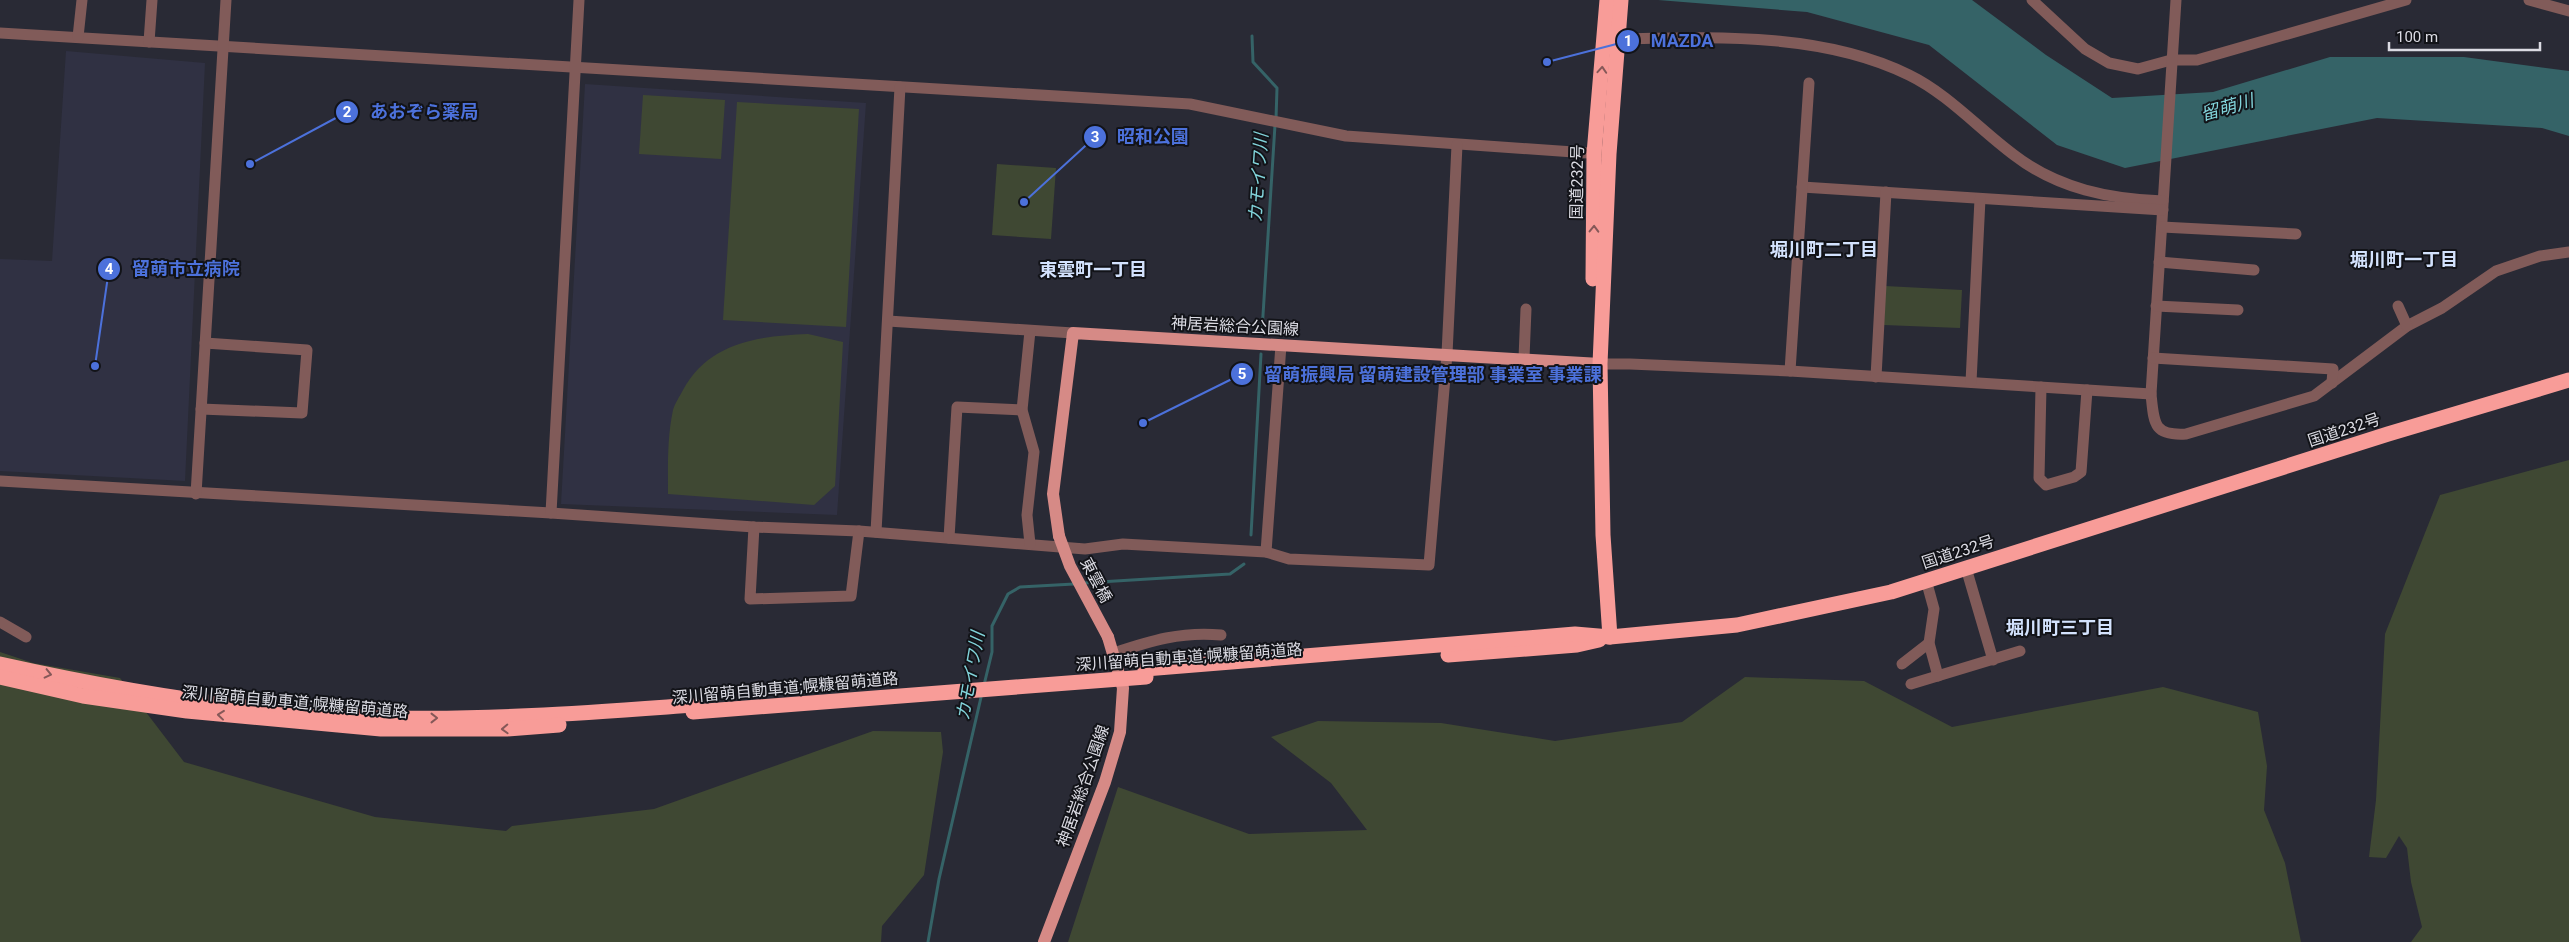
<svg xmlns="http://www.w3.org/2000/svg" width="2569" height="942" font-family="Roboto,'Noto Sans JP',sans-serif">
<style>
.built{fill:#303143}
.green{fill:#3f4833}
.water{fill:#356367}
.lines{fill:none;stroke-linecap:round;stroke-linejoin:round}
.stream{stroke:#356367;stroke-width:3}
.minor{stroke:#815b59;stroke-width:11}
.major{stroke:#d68a86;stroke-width:12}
.highway{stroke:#f89c98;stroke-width:15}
.major-bridge{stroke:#d68a86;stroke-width:12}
.highway-bridge{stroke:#f89c98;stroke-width:15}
.oneway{stroke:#855858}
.labels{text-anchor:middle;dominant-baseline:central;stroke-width:4;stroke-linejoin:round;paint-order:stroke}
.street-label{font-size:16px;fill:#dbdbe3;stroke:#121318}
.water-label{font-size:18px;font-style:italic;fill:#82d4db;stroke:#121318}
.neighbourhood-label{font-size:18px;font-weight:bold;fill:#d3e2fd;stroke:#121318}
.leader{fill:none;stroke:#4c71db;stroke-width:2}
.callout-dot{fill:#4c71db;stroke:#121318;stroke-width:2}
.mark-label{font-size:15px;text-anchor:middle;font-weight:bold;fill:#fff}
.callout-label{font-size:18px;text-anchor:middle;font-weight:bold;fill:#4c71db;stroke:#121318;stroke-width:4;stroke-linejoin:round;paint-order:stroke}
</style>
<rect width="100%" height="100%" fill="#292a35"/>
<g class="built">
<path d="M 66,51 L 205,63 L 185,481 L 0,471 L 0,259 L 52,261 Z"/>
<path d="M 585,84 L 866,103 L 837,515 L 561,504 Z"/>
</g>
<g class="green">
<path d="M 643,95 L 725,100 L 721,159 L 639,154 Z"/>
<path d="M 737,102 L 859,109 L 846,327 L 723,320 Z"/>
<path d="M 997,164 L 1056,168 L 1051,239 L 992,235 Z"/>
<path d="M 1885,286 L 1962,290 L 1960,328 L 1884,325 Z"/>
<path d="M 808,334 L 843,342 L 835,486 L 814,505 L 668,494 C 668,466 667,438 673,410 C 675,403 680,396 683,390 C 709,342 759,336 808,334 Z"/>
<path d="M 2569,460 L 2569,942 L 2411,942 L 2422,927 L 2411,882 L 2407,848 L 2399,836 L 2386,858 L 2369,857 L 2376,800 L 2385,634 L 2440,495 Z"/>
<path d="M 0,652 L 33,663 L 120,678 L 184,762 L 375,817 L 506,831 L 512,826 L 654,809 L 873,731 L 941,732 L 943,752 L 924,875 L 882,926 L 881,942 L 0,942 Z"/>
<path d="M 1745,677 L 1864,681 L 1952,727 L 2163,687 L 2258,712 L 2267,766 L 2264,810 L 2285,863 L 2301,942 L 1068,942 L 1118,787 L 1249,834 L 1367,830 L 1331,783 L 1271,737 L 1318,721 L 1441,723 L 1555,741 L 1682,722 Z"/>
</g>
<path class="water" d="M 1658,0 L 1972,0 L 2046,55 L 2112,98 L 2213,92 L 2330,57 L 2464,57 L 2569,71 L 2569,136 L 2542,128 L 2377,118 L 2125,168 L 2057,145 L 1929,45 L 1807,12 Z"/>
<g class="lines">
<g class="stream">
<path d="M 1252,36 L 1253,62 L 1277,88 L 1276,119"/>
<path d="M 1262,331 L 1275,125"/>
<path d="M 1251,535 L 1261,354"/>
<path d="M 1083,583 L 1230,574 L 1244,564"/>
<path d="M 984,685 L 992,652 L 992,626 L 1008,594 L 1020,587 L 1074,584"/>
<path d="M 928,942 L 939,879 L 982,693"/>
</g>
<g class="minor">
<path d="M 2032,0 L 2085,49 L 2109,63 L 2138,69 L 2171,60 L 2197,60 L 2406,0"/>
<path d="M 2176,0 L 2151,394 C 2154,423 2153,436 2186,434 L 2314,396 L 2407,326 L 2442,308 L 2496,271 L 2540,256 L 2569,252"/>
<path d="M 2529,0 L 2569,11"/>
<path d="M 0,33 L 1190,104 L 1346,136 L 1602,154"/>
<path d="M 78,37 L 82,0"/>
<path d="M 1618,39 C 1713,37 1822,32 1909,75 C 1948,94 1979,129 2014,155 C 2058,189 2110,199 2163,201"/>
<path d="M 149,42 L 152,0"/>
<path d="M 1802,187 L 2163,210"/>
<path d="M 2162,227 L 2296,234"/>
<path d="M 2159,262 L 2254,270"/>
<path d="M 2156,306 L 2238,310"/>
<path d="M 2398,306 L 2407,326"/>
<path d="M 888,321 L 1073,333"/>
<path d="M 1524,358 L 1526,309"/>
<path d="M 2153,358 L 2333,369 L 2332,383"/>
<path d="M 1600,364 L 1630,364 L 1790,371 L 2151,394"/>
<path d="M 1790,371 L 1809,83"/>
<path d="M 1876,377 L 1886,192"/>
<path d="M 1971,382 L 1980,199"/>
<path d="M 2041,387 L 2039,478 L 2046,485 L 2074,477 L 2081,472 L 2087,390"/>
<path d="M 201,409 L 302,413 L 307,350 L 205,343"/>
<path d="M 0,481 L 551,513 L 754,527 L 859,531 L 1085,549 L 1123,544 L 1266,552 L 1289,559 L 1429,565 L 1447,354 L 1457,145"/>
<path d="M 196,494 L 226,0"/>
<path d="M 551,513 L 579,0"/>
<path d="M 754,527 L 750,599 L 851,596 L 859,531"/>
<path d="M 876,532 L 900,87"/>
<path d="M 949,538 L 957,407 L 1022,410"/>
<path d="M 1030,544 L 1027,515 L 1034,452 L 1022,410 L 1030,331"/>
<path d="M 1266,552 L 1281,345"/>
<path d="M 1966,568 L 1993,660"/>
<path d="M 1926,580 L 1934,609 L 1929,643 L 1938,676"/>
<path d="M 0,622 L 26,637"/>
<path d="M 1114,653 C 1150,641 1182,631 1221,635"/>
<path d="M 1902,664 L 1929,643"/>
<path d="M 1911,684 L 2020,651"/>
</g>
<g class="major">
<path d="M 1059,536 L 1053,494 L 1073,333 L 1600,364"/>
<path d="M 1044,942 L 1105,782 L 1120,732 L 1123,688 L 1108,637"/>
</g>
<g class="highway">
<path d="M 1593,279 L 1594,154 L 1607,0"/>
<path d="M 1610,637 L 1603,535 L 1600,364 L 1609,154 L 1621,0"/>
<path d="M 1448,655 L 1577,645 L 1599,640"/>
<path d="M 0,664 C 130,693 263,715 396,718 C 496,720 595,712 694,705"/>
<path d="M 1145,669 L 1575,634 L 1610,637 L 1737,625 L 1891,592 L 2388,434 L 2569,380"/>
<path d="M 0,677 L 83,696 L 187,711 L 381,729 L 507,729 L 559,725"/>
</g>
<path class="major-bridge" d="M 1059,536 L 1070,566 L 1108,637"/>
<path class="highway-bridge" d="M 693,712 L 1146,677"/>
</g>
<defs><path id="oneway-chevron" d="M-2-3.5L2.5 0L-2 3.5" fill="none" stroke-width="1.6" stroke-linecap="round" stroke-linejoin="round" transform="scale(1.25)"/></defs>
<g class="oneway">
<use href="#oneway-chevron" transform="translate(1602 70) rotate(-86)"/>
<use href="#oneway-chevron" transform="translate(1594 229) rotate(-89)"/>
<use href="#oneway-chevron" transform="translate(48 674) rotate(13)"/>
<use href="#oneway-chevron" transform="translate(221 715) rotate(-174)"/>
<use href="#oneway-chevron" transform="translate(434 718)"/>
<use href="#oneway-chevron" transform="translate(505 729) rotate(178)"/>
</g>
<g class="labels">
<g class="street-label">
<text transform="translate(1577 182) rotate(-89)">国道232号</text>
<text transform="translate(1235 326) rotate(3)">神居岩総合公園線</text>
<text transform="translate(2344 430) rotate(-18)">国道232号</text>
<text transform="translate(1958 552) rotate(-18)">国道232号</text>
<text transform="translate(1096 580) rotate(62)">東雲橋</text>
<text transform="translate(1189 657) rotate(-4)">深川留萌自動車道;幌糠留萌道路</text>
<text transform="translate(785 688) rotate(-5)">深川留萌自動車道;幌糠留萌道路</text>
<text transform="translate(295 702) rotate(5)">深川留萌自動車道;幌糠留萌道路</text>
<text transform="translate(1083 786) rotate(-71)">神居岩総合公園線</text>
</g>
<g class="water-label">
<text transform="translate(2227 107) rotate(-16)">留萌川</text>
<text transform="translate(1258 178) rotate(-86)">カモイワ川</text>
<text transform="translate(970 676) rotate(-80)">カモイワ川</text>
</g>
<g class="neighbourhood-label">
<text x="1824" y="249">堀川町二丁目</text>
<text x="2404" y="259">堀川町一丁目</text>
<text x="1093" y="269">東雲町一丁目</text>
<text x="2060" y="627">堀川町三丁目</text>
</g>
</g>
<path class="leader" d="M1547 62L1628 41M250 164L347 112M1024 202L1095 137M95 366L109 269M1143 423L1242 374"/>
<g class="callout-dot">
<circle cx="1547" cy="62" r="5"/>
<circle cx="250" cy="164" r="5"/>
<circle cx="1024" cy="202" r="5"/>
<circle cx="95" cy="366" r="5"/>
<circle cx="1143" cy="423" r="5"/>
<circle cx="1628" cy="41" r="12"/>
<circle cx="347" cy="112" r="12"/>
<circle cx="1095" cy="137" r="12"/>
<circle cx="109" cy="269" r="12"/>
<circle cx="1242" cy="374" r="12"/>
</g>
<g class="mark-label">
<text x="1628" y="46">1</text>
<text x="347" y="117">2</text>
<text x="1095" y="142">3</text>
<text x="109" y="274">4</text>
<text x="1242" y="379">5</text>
</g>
<g class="callout-label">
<text x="1682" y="47">MAZDA</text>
<text x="424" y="118">あおぞら薬局</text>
<text x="1153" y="143">昭和公園</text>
<text x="186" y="275">留萌市立病院</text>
<text x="1433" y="381">留萌振興局 留萌建設管理部 事業室 事業課</text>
</g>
<path d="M2389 42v8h151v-8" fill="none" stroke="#dbdbe3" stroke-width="2.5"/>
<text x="2396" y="42" font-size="15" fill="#dbdbe3" stroke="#121318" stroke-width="4" paint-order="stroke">100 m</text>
</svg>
